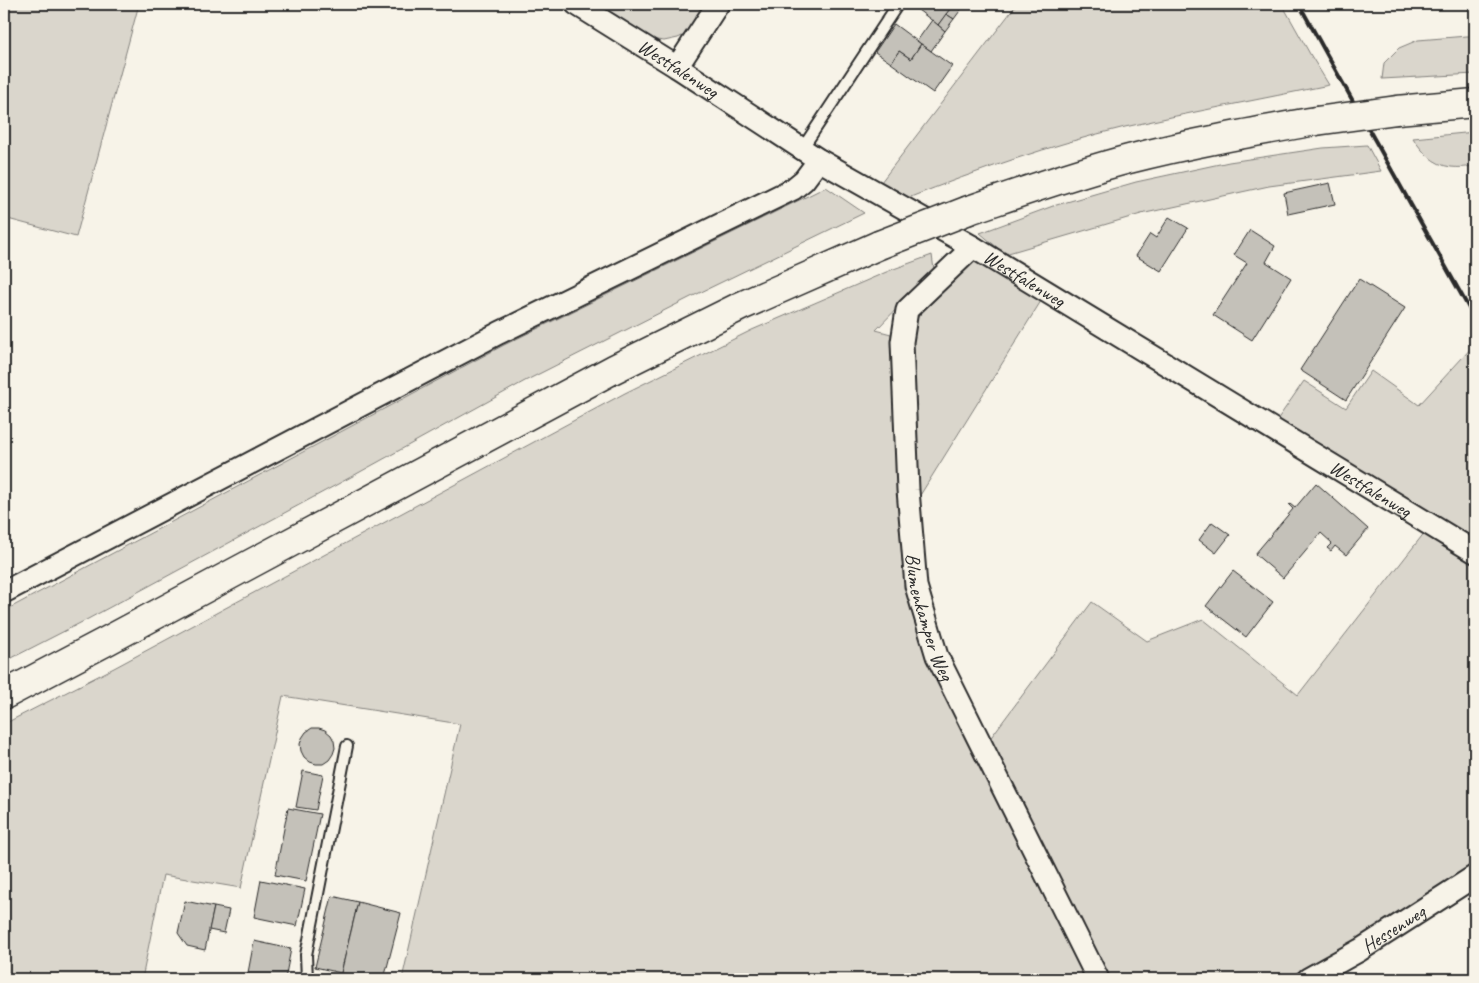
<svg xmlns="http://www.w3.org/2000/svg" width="1479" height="983" font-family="Caveat,sans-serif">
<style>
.green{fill:#dad6cc;stroke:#82807c}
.building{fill:#c4c1b9;stroke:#2b2b2b}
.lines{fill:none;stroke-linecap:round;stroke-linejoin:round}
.service-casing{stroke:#2b2b2b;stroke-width:14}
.minor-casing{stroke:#2b2b2b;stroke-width:25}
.secondary-casing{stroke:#2b2b2b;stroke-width:31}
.service{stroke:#f7f3e8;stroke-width:10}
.minor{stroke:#f7f3e8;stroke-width:21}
.secondary{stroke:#f7f3e8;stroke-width:28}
.rail{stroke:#2b2b2b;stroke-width:4}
.secondary-bridge-casing{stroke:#2b2b2b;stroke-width:31;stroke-linecap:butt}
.secondary-bridge{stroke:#f7f3e8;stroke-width:28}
.labels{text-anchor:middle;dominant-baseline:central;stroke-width:4.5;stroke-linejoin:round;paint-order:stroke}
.street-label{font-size:20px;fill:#2b2b2b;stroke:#f7f3e8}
</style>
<rect width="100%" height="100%" fill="#f7f3e8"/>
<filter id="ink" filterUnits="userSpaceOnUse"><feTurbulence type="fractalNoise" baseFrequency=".02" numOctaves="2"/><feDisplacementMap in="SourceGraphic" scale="10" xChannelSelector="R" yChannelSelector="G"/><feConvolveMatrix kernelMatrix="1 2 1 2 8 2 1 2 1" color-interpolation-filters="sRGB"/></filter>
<g filter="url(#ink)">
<g class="green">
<path d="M 4,4 L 139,4 L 76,237 L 4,218 Z"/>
<path d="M 592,4 L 706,4 L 690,30 L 684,35 L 678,38 L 664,41 L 650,39 Z"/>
<path d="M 1017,4 L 1282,4 L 1310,54 L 1329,85 C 1261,99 1192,112 1125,127 C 1051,145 979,170 908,198 L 881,182 Z"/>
<path d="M 1467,36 L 1475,36 L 1475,74 L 1382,79 L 1384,63 L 1399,48 L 1418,40 Z"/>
<path d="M 1475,132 L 1475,166 C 1468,167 1458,168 1451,167 C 1434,165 1422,152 1413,138 Z"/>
<path d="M 1367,145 L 1381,171 L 1269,186 L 1141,214 L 1005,254 L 980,233 L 1053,206 L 1136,182 L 1229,162 L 1323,148 Z"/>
<path d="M 826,187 L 864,213 L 691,297 L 525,381 L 351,477 L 88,619 L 4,662 L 4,611 L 504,345 Z"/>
<path d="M 932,255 L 934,270 L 876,330 L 891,334 L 899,489 L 908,587 L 1087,979 L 402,979 L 460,724 L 283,696 L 241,888 L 163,875 L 142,979 L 4,979 L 4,724 L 114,668 L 625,393 L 752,330 L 891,270 Z"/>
<path d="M 975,260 L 1041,301 L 919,497 L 910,347 L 915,321 L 923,311 Z"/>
<path d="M 1474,345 L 1475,348 L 1475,540 L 1277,420 L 1304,381 L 1346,408 L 1371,371 L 1419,405 Z"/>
<path d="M 1425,532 L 1475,562 L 1475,864 L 1358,938 L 1285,979 L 1107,979 L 989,740 L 1092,602 L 1147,641 L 1203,619 L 1298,695 Z"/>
</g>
<g class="building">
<path d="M 910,4 L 954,4 L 938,25 Z"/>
<path d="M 954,4 L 965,4 L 954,19 L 946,14 Z"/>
<path d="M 946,14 L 954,19 L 945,31 L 938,25 Z"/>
<path d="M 932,20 L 945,31 L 931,51 L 917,41 Z"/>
<path d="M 894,24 L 921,44 L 911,59 L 899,51 L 891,63 L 875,52 Z"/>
<path d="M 921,44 L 952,66 L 933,93 L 891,63 L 899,51 L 911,59 Z"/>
<path d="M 1330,183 L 1335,204 L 1288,214 L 1284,193 Z"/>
<path d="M 1169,217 L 1188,228 L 1161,271 L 1136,256 L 1150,234 L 1156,238 Z"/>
<path d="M 1250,230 L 1275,246 L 1266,262 L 1291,278 L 1252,340 L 1213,315 L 1247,263 L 1234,255 Z"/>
<path d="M 1359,279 L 1405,308 L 1346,400 L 1300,370 Z"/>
<path d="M 1316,483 L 1368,529 L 1346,555 L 1335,546 L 1331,551 L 1327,548 L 1332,543 L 1321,533 L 1283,578 L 1255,554 L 1293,509 L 1289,505 L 1290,504 L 1295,508 Z"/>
<path d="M 1212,522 L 1230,535 L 1216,553 L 1199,540 Z"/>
<path d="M 1233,571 L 1273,602 L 1246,637 L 1206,606 Z"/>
<path d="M 312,728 L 319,728 L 325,730 L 331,735 L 334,741 L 335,748 L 333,754 L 329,760 L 323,764 L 316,764 L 310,762 L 304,757 L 301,751 L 300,744 L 302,738 L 306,732 Z"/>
<path d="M 303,771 L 323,775 L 316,810 L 296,807 Z"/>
<path d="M 288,808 L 320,814 L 306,881 L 275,875 Z"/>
<path d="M 261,880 L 305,889 L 297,926 L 254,917 Z"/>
<path d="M 332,896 L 358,902 L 341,973 L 315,967 Z"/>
<path d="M 185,901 L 214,907 L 205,950 L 187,946 L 178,933 Z"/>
<path d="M 358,902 L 401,913 L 384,979 L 369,979 L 341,973 Z"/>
<path d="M 214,907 L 229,910 L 224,933 L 209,930 Z"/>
<path d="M 254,941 L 291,949 L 285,979 L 255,979 L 247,978 Z"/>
</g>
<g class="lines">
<g class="service-casing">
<g id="service">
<path d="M 802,149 L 898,4"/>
<path d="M 307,979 L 306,955 L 347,746"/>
</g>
</g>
<g class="minor-casing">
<g id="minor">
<path id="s1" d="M 576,4 L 677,67 L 819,160 L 973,247 L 1475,552"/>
<path d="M 677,67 L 718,4"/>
<path id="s2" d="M 973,247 L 907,310 L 902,342 L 908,490 L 916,586 L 937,656 L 1098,979"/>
<path d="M 4,592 L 499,333 L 793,189 L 804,180 L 819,160"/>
<path id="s3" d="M 1308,979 L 1360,950 L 1475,876"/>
</g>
</g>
<g class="secondary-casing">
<g id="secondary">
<path d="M 1397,110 L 1475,103"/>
<path d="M 969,210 C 1022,192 1075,173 1129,159 C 1191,143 1254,132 1316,121"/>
<path d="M 4,695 L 103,643 L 614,369 L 741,306 L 879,245"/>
</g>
</g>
<use href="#service" class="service"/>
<use href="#minor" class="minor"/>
<use href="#secondary" class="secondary"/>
<path class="rail" d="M 1299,4 L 1326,53 L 1475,319"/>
<g class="secondary-bridge-casing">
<g id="secondary-bridge">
<path d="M 1316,121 L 1397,110"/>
<path d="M 879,245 L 969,210"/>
</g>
</g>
<use href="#secondary-bridge" class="secondary-bridge"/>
</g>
</g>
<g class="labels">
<g class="street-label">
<text stroke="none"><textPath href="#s1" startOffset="121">Westfalenweg</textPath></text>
<text stroke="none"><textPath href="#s1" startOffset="526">Westfalenweg</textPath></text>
<text stroke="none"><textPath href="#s1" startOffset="931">Westfalenweg</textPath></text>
<text stroke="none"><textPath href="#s2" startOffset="401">Blumenkamper Weg</textPath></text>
<text stroke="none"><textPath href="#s3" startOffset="99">Hessenweg</textPath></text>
</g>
</g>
<rect width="1479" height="983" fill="none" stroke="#f7f3e8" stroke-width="20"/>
<rect x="10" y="10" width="1459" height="963" fill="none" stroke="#2b2b2b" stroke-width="2" filter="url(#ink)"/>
</svg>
